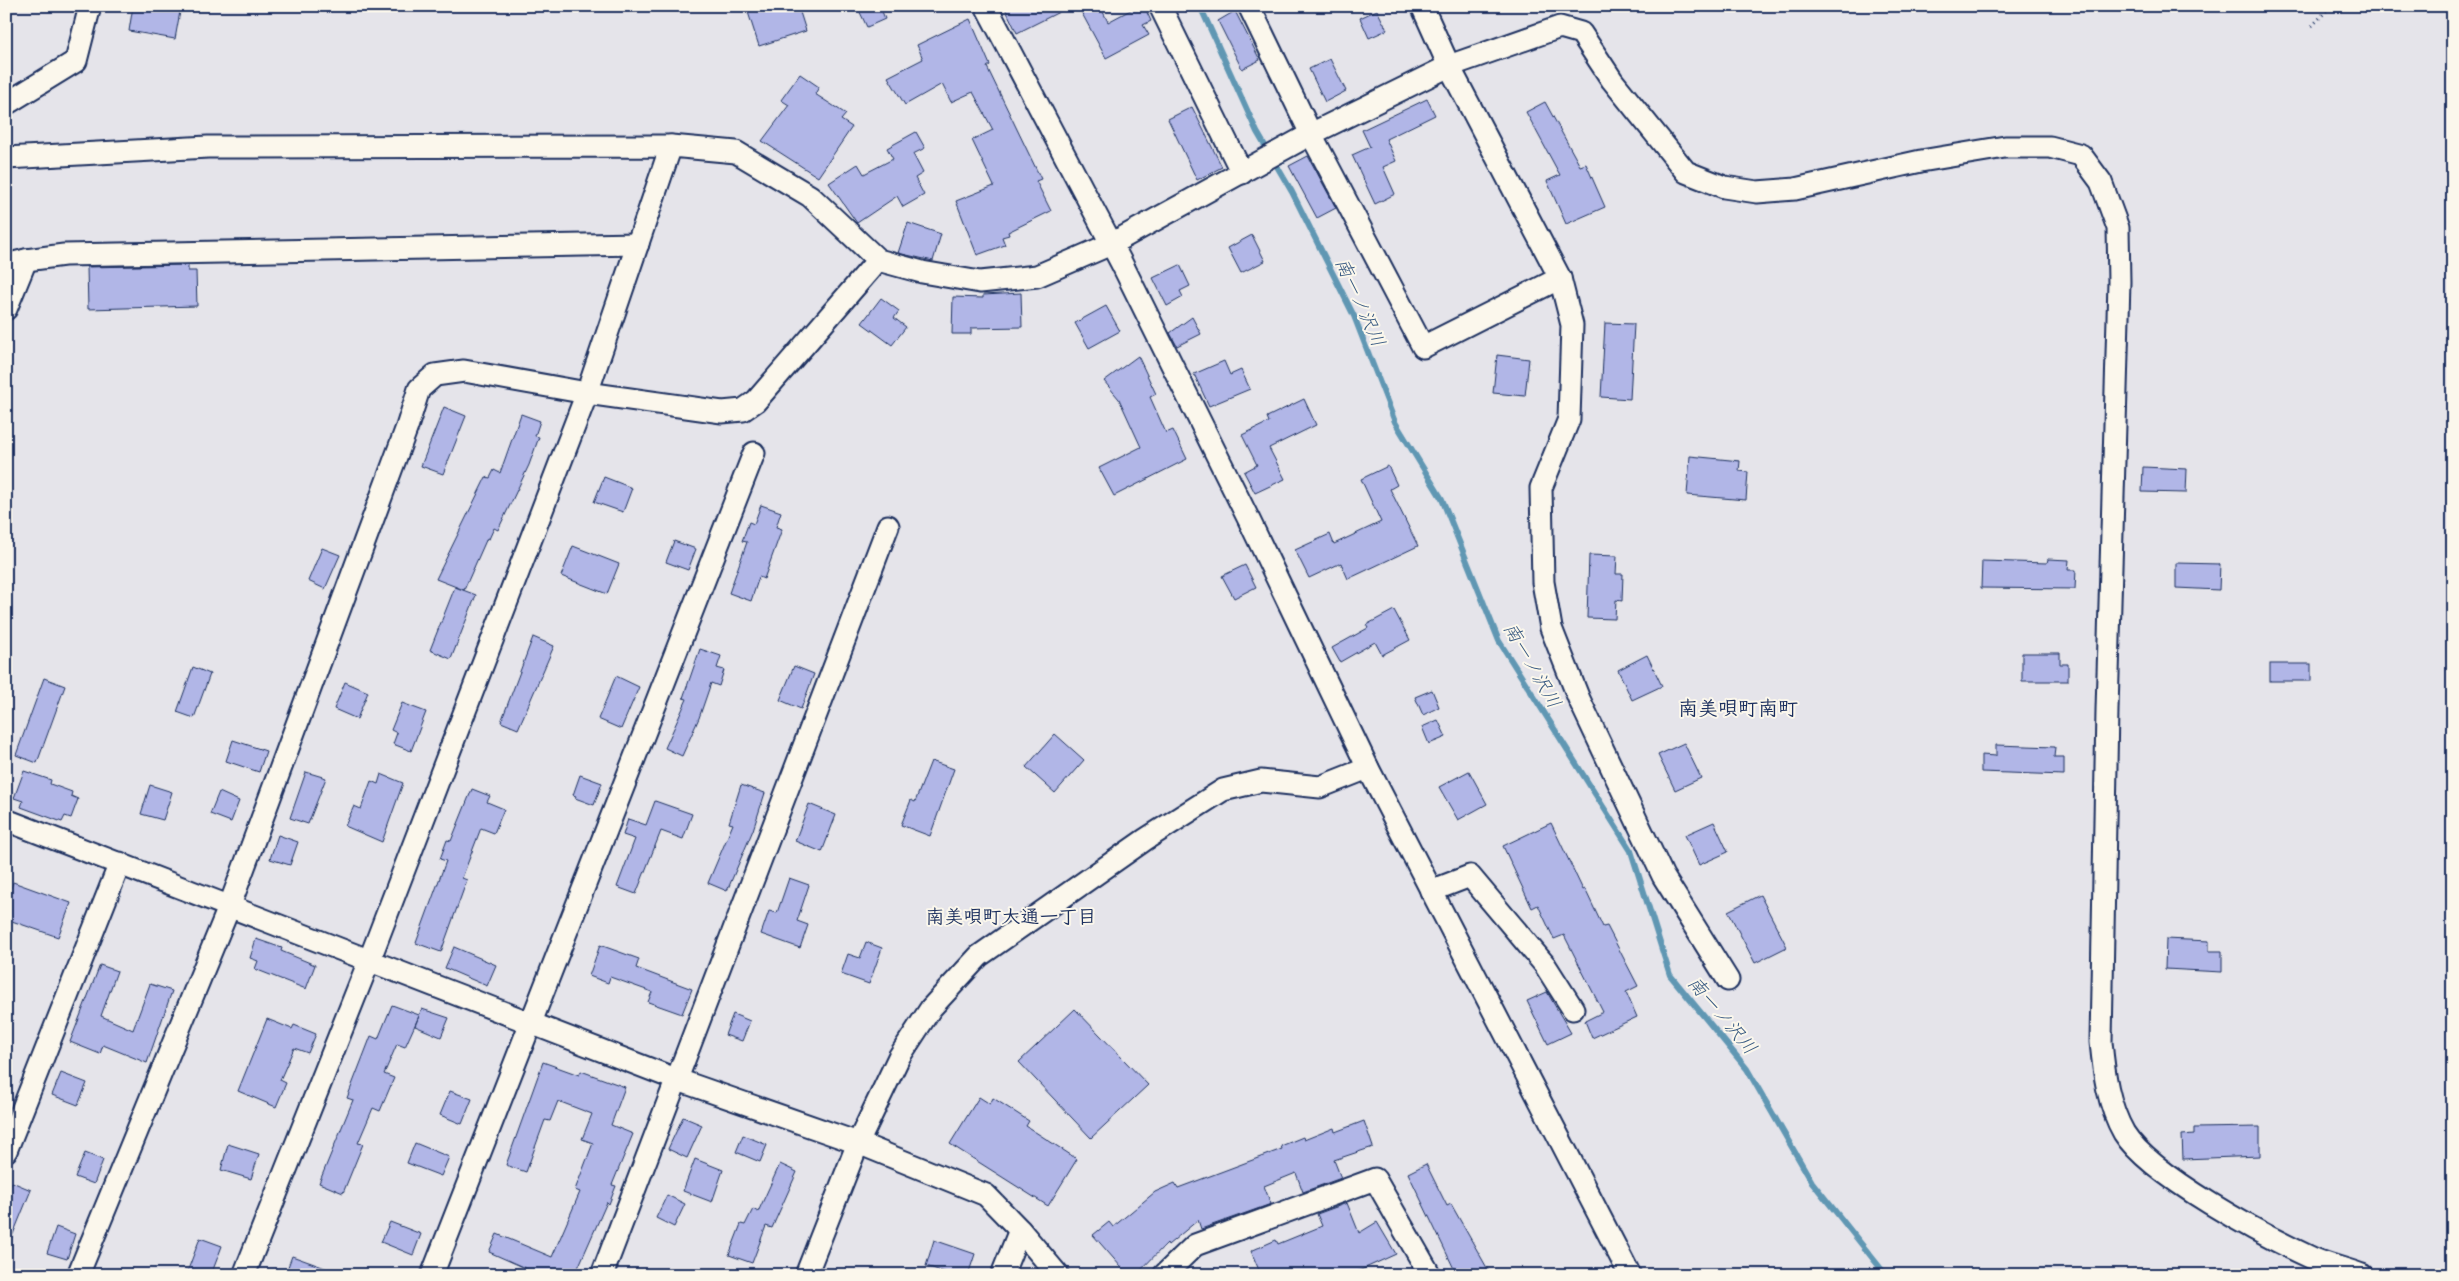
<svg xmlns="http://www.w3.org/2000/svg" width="2459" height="1281" font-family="Delius,'Klee One',sans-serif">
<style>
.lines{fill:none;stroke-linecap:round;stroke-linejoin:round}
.stream{stroke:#6097b3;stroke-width:6}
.building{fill:#b1b6e7;stroke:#1b2f5e}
.minor-casing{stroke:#1b2f5e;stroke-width:25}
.path{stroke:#1b2f5e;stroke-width:3;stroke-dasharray:1 4;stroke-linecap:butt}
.minor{stroke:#fbf7ec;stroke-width:21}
.labels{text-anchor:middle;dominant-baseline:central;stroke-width:4;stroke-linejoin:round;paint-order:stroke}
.water-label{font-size:19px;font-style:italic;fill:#385a82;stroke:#fbf7ec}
.neighbourhood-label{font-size:19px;font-weight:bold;fill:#1b2f5e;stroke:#fbf7ec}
.quarter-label{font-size:20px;font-weight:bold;fill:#1b2f5e;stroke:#fbf7ec}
</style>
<rect width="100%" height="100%" fill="#e5e4ea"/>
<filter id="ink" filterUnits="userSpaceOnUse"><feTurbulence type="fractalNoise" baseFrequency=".02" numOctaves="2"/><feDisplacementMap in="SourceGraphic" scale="10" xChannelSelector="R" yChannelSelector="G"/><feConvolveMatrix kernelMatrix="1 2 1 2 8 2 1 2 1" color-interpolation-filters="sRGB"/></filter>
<g filter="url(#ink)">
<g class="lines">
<path class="stream" d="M 1200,6 L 1257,132 L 1292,192 L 1354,316 L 1395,422 L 1442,499 L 1499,641 L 1631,851 L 1670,975 L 1747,1069 L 1812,1182 L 1886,1275"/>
</g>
<g class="building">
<path d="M 133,6 L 181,6 L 175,39 L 129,31 Z"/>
<path d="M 746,6 L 798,6 L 806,31 L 759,46 Z"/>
<path d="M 857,6 L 880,6 L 885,19 L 867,27 Z"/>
<path d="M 1004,6 L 1071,6 L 1017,33 Z"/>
<path d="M 1078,6 L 1100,6 L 1108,22 L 1138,6 L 1144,6 L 1151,21 L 1143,25 L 1149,35 L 1106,58 Z"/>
<path d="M 1377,10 L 1387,30 L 1369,38 L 1360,18 Z"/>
<path d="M 1235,11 L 1260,60 L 1242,69 L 1218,21 Z"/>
<path d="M 970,19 L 990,65 L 987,67 L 1041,179 L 1036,181 L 1051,211 L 1008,232 L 1009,235 L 1002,237 L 1005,245 L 977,255 L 956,201 L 994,186 L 972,140 L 993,130 L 973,92 L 951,102 L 942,84 L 905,105 L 888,77 L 923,59 L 917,45 Z"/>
<path d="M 1330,59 L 1346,91 L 1325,102 L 1309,69 Z"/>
<path d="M 800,74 L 819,87 L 815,94 L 846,114 L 841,120 L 852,127 L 818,177 L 762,141 L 789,105 L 781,100 Z"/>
<path d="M 1427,99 L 1435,115 L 1386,139 L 1396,161 L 1383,167 L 1395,194 L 1375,204 L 1352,155 L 1370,147 L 1362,130 Z"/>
<path d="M 1545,102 L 1580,166 L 1586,164 L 1605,207 L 1566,224 L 1547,181 L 1560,175 L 1526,112 Z"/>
<path d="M 1192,107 L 1222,167 L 1197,180 L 1168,119 Z"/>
<path d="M 916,132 L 925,148 L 913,154 L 923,173 L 915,178 L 924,195 L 903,207 L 897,196 L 857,223 L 829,183 L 858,164 L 864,174 L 893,159 L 887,148 Z"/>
<path d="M 1308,156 L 1336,208 L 1317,218 L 1289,166 Z"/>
<path d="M 908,223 L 941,234 L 933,261 L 898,253 Z"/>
<path d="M 1252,235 L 1265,261 L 1241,273 L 1228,248 Z"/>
<path d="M 188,265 L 188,271 L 196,271 L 197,306 L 88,309 L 87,267 Z"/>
<path d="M 1180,265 L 1190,286 L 1180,291 L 1183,297 L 1167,306 L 1153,278 Z"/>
<path d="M 1021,293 L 1022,327 L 971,328 L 971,334 L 952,334 L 953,297 L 983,298 L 983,295 Z"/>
<path d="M 881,298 L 899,311 L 894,318 L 906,327 L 892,345 L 862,323 Z"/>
<path d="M 1106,306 L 1120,331 L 1089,348 L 1075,323 Z"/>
<path d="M 1192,317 L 1201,334 L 1177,346 L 1170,333 Z"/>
<path d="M 1605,323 L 1634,324 L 1630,399 L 1601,397 Z"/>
<path d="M 1497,355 L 1529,359 L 1525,396 L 1493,393 Z"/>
<path d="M 1138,356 L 1156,394 L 1150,397 L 1166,433 L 1173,430 L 1187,459 L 1114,496 L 1099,468 L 1141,447 L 1119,399 L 1104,381 Z"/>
<path d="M 1224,361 L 1230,375 L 1241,370 L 1250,389 L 1209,406 L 1194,374 Z"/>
<path d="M 1304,399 L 1316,425 L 1269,448 L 1285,479 L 1255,493 L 1244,472 L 1257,465 L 1242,435 L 1269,422 L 1267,417 Z"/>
<path d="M 444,407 L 466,416 L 443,474 L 421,466 Z"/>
<path d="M 521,414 L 540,421 L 535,436 L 539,437 L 529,465 L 498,530 L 494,528 L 489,539 L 487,538 L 464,590 L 436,579 L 486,477 L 490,478 L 494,470 L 500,473 Z"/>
<path d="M 1690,456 L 1740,461 L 1739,471 L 1748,472 L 1746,500 L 1687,495 Z"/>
<path d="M 1388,466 L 1397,485 L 1390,489 L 1418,546 L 1348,579 L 1341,563 L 1309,578 L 1295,550 L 1330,534 L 1334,544 L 1381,522 L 1361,479 Z"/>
<path d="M 2143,467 L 2187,469 L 2186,493 L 2142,492 Z"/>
<path d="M 604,477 L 632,488 L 623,512 L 594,502 Z"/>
<path d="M 761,505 L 781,512 L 776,527 L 782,529 L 764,579 L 759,577 L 751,601 L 729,593 L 747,542 L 742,541 L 749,522 L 754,524 Z"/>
<path d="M 674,541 L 696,549 L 688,570 L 666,562 Z"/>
<path d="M 573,546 L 619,564 L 607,594 L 561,576 Z"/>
<path d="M 322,548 L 340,555 L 325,589 L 308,581 Z"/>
<path d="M 1589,555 L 1617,556 L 1616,574 L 1623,574 L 1622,601 L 1616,600 L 1615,619 L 1587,618 Z"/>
<path d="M 2048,559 L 2069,560 L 2068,570 L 2076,570 L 2075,589 L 1981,588 L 1982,561 L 2047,563 Z"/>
<path d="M 2176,563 L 2220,564 L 2219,590 L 2176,588 Z"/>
<path d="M 1245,565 L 1256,587 L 1234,598 L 1222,576 Z"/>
<path d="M 455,587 L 476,595 L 451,659 L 430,650 Z"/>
<path d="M 1394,610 L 1410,640 L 1382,655 L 1375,642 L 1340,662 L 1332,648 L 1368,628 L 1366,625 Z"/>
<path d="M 533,637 L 554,646 L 518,729 L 501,722 Z"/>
<path d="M 700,649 L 721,656 L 717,668 L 724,670 L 719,686 L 711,683 L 699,718 L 682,756 L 665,748 L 687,699 L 683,698 Z"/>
<path d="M 2022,653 L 2060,653 L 2060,664 L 2068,664 L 2068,681 L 2022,681 Z"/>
<path d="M 1647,655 L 1662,686 L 1632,700 L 1618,670 Z"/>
<rect x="2270" y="664" width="41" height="17"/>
<path d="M 794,666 L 814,674 L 801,709 L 780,700 Z"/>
<path d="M 193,667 L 210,674 L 194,718 L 177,712 Z"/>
<path d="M 616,676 L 639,687 L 621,729 L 598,719 Z"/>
<path d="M 44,678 L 65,686 L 37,763 L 16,755 Z"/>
<path d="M 345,682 L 368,692 L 357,719 L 334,709 Z"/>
<path d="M 1432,690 L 1439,707 L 1423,715 L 1415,697 Z"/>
<path d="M 402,703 L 426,712 L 411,751 L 393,744 L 397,733 L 391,730 Z"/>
<path d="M 1438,720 L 1446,737 L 1429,744 L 1422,727 Z"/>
<path d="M 1055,734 L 1084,760 L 1055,793 L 1026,767 Z"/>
<path d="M 233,740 L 266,751 L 259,772 L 226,761 Z"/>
<path d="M 1684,743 L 1701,778 L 1675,790 L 1658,755 Z"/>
<path d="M 1996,745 L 2055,747 L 2054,757 L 2064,757 L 2064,775 L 1981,772 L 1981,755 L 1996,756 Z"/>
<path d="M 931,761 L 954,769 L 930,836 L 901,825 L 911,800 L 915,802 Z"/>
<path d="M 24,771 L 51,780 L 50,784 L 72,792 L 71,796 L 78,799 L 71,818 L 65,816 L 62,822 L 21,807 L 23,801 L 14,798 Z"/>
<path d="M 1469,771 L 1487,804 L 1458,820 L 1439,787 Z"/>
<path d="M 306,772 L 326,778 L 308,824 L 290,818 Z"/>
<path d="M 381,774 L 403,783 L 382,842 L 345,826 L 354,806 L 361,809 L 371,781 L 378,784 Z"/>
<path d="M 580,775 L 602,783 L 594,805 L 575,798 L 576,796 L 573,795 Z"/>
<path d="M 150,785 L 172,792 L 163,820 L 141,814 Z"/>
<path d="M 741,785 L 765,793 L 753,830 L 727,891 L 708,883 L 733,824 L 729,823 Z"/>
<path d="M 472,789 L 490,796 L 487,802 L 504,809 L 494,833 L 481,828 L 462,878 L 467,880 L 441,952 L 416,943 L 446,861 L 440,859 L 447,840 L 451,841 Z"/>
<path d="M 219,792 L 239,801 L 231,822 L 210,814 Z"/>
<path d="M 655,801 L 692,814 L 683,839 L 661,831 L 636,894 L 617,887 L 635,839 L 623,835 L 628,819 L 646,825 Z"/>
<path d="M 809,804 L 836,815 L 822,852 L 795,841 Z"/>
<path d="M 1714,822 L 1728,852 L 1699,865 L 1685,835 Z"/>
<path d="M 1551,823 L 1583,890 L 1585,889 L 1603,927 L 1607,926 L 1638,986 L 1626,992 L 1637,1017 L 1592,1038 L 1585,1021 L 1603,1012 L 1564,935 L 1554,939 L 1538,905 L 1532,908 L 1503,846 Z"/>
<path d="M 278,835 L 298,842 L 290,865 L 270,859 Z"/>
<path d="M 789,878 L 809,885 L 797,921 L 808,925 L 800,948 L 761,934 L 769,911 L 777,913 Z"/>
<path d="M 13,882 L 71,903 L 58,937 L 6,919 L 6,886 L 11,888 Z"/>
<path d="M 1760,895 L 1787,947 L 1755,963 L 1728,911 Z"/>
<path d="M 256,939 L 282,948 L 281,951 L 315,965 L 306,989 L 255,969 L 258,961 L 250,958 Z"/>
<path d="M 2166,939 L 2209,941 L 2209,951 L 2222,951 L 2222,972 L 2165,969 Z"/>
<path d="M 866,942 L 882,948 L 869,984 L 841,974 L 848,954 L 860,958 Z"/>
<path d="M 600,945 L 639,959 L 636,968 L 692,989 L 682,1014 L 648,1002 L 652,992 L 610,977 L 608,983 L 589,976 Z"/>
<path d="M 454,947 L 496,965 L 487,986 L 445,968 Z"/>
<path d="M 100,965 L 117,971 L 101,1016 L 133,1030 L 150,984 L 172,991 L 147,1063 L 103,1045 L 100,1054 L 70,1042 Z"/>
<path d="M 1547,992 L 1571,1033 L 1548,1044 L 1527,1001 Z"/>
<path d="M 392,1005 L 419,1015 L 422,1009 L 449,1018 L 441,1037 L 415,1026 L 419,1016 L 405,1047 L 397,1044 L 384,1074 L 394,1078 L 380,1111 L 373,1108 L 358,1143 L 363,1144 L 343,1193 L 319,1183 L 353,1100 L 347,1098 L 371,1036 L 378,1039 Z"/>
<path d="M 1075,1009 L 1148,1085 L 1091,1138 L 1019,1062 Z"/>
<path d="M 733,1014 L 750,1021 L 742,1041 L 725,1035 Z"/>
<path d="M 267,1019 L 292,1029 L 294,1025 L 316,1034 L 308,1053 L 294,1048 L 280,1080 L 286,1083 L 276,1107 L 238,1091 Z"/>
<path d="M 543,1062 L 579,1075 L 581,1071 L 625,1087 L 611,1125 L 633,1134 L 612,1185 L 616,1186 L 609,1204 L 607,1202 L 578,1268 L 590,1275 L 541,1275 L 489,1252 L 497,1234 L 552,1257 L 580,1192 L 575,1190 L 593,1143 L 582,1139 L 592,1114 L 558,1101 L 550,1121 L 545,1120 L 526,1172 L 506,1165 Z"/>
<path d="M 61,1073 L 87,1083 L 78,1105 L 52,1095 Z"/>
<path d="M 450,1091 L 472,1099 L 462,1124 L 440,1115 Z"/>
<path d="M 979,1097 L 990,1104 L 993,1098 L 1029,1121 L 1026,1126 L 1077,1159 L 1048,1206 L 950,1144 Z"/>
<path d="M 683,1117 L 702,1125 L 687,1158 L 668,1149 Z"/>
<path d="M 1364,1121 L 1373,1147 L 1334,1160 L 1341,1178 L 1303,1192 L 1296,1173 L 1264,1186 L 1271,1204 L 1201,1229 L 1198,1220 L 1168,1245 L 1167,1243 L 1136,1275 L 1128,1275 L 1093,1235 L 1109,1222 L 1113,1227 L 1155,1192 L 1175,1183 L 1178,1188 L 1282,1149 L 1281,1146 L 1303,1137 L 1304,1140 L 1334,1128 L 1335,1132 Z"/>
<path d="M 2260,1127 L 2260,1156 L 2183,1159 L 2182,1135 L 2194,1134 L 2194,1128 Z"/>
<path d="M 743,1135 L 767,1145 L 760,1162 L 736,1152 Z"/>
<path d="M 415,1143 L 449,1157 L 441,1176 L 407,1163 Z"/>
<path d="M 228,1144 L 259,1154 L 251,1179 L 221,1170 Z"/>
<path d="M 85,1153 L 103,1160 L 94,1184 L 75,1177 Z"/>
<path d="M 695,1159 L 723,1170 L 712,1202 L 683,1191 Z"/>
<path d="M 780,1164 L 797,1172 L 772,1228 L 766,1226 L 752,1263 L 729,1255 L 741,1224 L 745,1225 L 753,1209 L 758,1212 Z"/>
<path d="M 1426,1164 L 1447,1206 L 1451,1204 L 1491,1275 L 1457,1275 L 1408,1173 Z"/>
<path d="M 12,1182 L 31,1190 L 7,1249 L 6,1197 Z"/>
<path d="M 667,1195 L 685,1204 L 674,1227 L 656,1218 Z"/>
<path d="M 1347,1203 L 1359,1233 L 1377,1222 L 1396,1254 L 1350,1275 L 1261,1275 L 1251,1251 L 1276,1240 L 1278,1244 L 1322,1226 L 1317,1214 Z"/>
<path d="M 390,1222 L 421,1234 L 413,1255 L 381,1242 Z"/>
<path d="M 56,1227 L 75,1234 L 67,1259 L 47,1253 Z"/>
<path d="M 200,1238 L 222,1246 L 211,1275 L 186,1275 Z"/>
<path d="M 934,1240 L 975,1254 L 968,1275 L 954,1275 L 926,1266 Z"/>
<path d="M 292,1256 L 339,1273 L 338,1275 L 285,1275 Z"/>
</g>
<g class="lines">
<g class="minor-casing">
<g id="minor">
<path d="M 986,6 L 1122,264 L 1249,520 L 1368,768 L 1630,1275"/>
<path d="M 1160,6 L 1242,173"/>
<path d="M 1249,6 L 1311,134 L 1423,347 L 1560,278"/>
<path d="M 1422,6 L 1449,66 L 1560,278 L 1572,325 L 1569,419 L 1541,488 L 1543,582 L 1551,628 L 1579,699 L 1663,876 L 1728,980"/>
<path d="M 6,104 L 76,61 L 90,6"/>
<path d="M 6,158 L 208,147 L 671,146 L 736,152 L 810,196 L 878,260 L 922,272 L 980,282 L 1037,276 L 1111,244 L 1311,134 L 1449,66 L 1560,27 L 1581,33 L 1612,80 L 1686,172 L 1724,187 L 1757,192 L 1795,189 L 1921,161 L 2005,147 L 2050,147 L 2081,155 L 2101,182 L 2118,228 L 2119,282 L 2107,710 L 2101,1042 C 2104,1073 2108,1105 2124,1133 C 2151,1176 2264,1236 2312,1258 C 2328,1265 2346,1269 2362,1275"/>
<path d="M 6,265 L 26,260 L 64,255 L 638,244"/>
<path d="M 6,309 L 26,260"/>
<path d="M 6,820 L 678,1080 L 858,1143 L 986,1195 L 1020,1230 L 1058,1275"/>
<path d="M 1431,891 L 1470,876 L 1545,965 L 1573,1009"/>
<path d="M 6,1151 L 120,863"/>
<path d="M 78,1275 L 230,905 L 407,427 L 419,389 L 435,375 L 464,371 L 587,393 L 722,412 L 743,410 L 756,401 L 878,260"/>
<path d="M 244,1275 L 369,961 L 587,393 L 671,146"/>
<path d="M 432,1275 L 754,453"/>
<path d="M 602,1275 L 888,526"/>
<path d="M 806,1275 L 858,1143 L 899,1057 L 931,1008 L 979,956 L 1146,839 L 1223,790 L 1261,781 L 1320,787 L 1368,768"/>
<path d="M 1002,1275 L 1020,1230"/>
<path d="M 1164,1275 L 1195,1245 L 1375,1179 L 1430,1275"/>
</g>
</g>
<path class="path" d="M 2312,26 L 2331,6"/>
<use href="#minor" class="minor"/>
</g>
</g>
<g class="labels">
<g class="water-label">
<text transform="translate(1361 302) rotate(66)">南一ノ沢川</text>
<text transform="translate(1533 665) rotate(60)">南一ノ沢川</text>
<text transform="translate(1723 1015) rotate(50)">南一ノ沢川</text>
</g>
<g class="neighbourhood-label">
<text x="1011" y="916">南美唄町大通一丁目</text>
</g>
<g class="quarter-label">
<text x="1738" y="707">南美唄町南町</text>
</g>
</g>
<rect width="2459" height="1281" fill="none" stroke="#fbf7ec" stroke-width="25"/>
<rect x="12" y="12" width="2434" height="1256" fill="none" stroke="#1b2f5e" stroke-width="2" filter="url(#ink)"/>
</svg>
